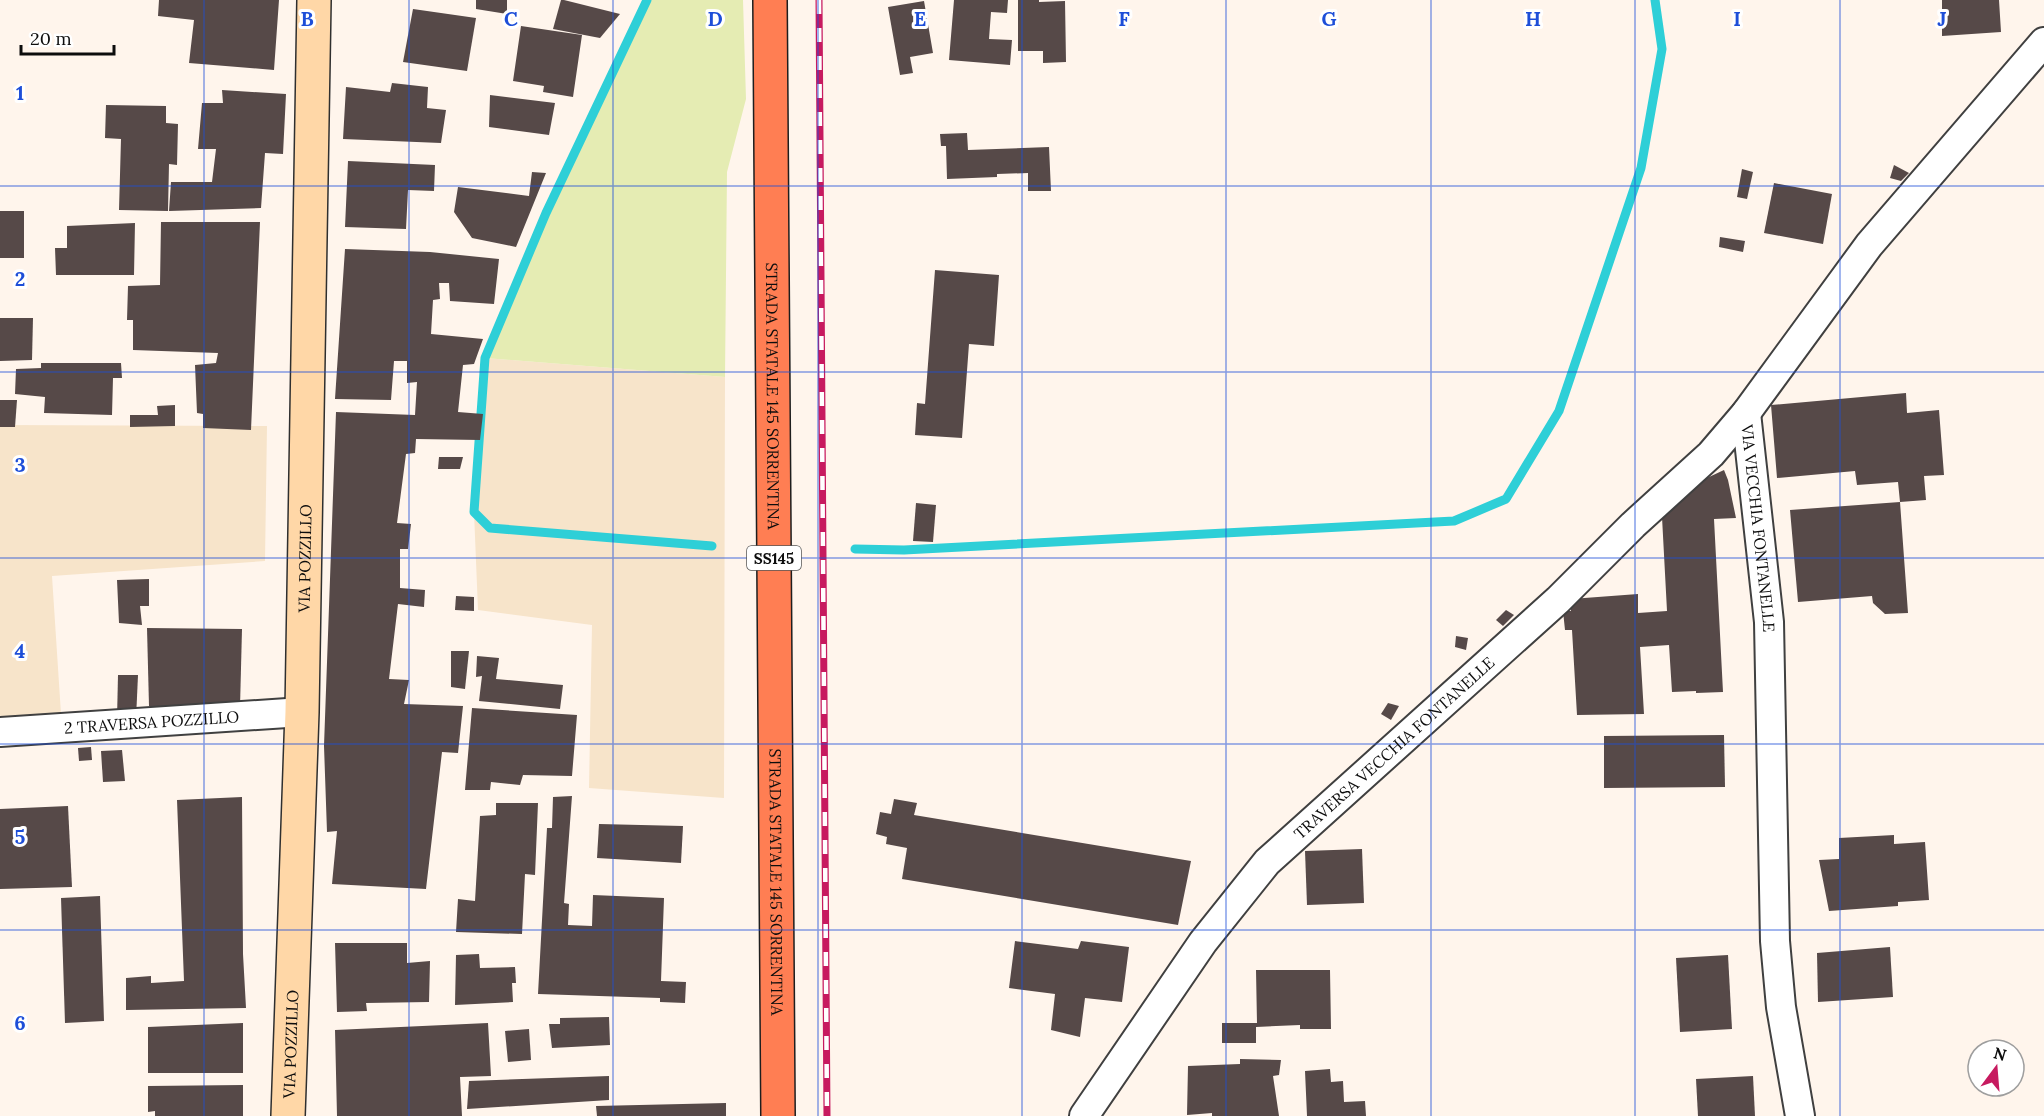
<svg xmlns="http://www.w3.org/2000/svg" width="2044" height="1116" font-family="Lora,serif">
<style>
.farmland{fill:#f7e4ca}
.green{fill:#e5ecb3}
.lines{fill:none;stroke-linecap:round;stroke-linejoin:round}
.stream{stroke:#2ecfd7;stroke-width:9}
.building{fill:#564948}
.minor-casing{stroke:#404040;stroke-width:32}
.secondary-casing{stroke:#2f2f2f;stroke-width:36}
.trunk-casing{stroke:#1e1e1e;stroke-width:36}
.minor{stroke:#fff;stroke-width:28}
.secondary{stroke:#ffd7a7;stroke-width:33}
.trunk{stroke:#ff7e53;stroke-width:33}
.rail-casing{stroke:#c71a5f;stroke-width:7}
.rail{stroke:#fff;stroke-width:4.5;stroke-dasharray:14;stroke-linecap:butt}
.grid{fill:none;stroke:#1d4ed8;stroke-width:1.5;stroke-opacity:0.55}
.labels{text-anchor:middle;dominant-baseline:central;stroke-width:6;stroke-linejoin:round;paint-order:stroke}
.shield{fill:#fff;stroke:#565656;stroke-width:1.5}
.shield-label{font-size:15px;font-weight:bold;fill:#0d0d0d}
.street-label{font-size:16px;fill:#0d0d0d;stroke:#fff}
.grid-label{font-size:20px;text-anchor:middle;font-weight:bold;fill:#1d4ed8;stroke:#fff;stroke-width:6;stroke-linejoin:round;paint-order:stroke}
</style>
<rect width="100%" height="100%" fill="#fff5ec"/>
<g class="farmland">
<path d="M 485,358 L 725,377 L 724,798 L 589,788 L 592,625 L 478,610 L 474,512 Z"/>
<path d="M 0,425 L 267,426 L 265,561 L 52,576 L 61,714 L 0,718 Z"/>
</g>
<path class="green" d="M 647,0 L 743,0 L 746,99 L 727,172 L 725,377 L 485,358 L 546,213 Z"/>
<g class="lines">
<g class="stream">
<path d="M 647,0 L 546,213 L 485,358 L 474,512 L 490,528 L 712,546"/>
<path d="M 855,549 L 904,550 L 1454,521 L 1506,499 L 1559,411 L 1641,168 L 1662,49 L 1655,0"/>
</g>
</g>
<g class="building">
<path d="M 159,0 L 279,0 L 274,70 L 189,63 L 194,20 L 158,16 Z"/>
<path d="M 476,0 L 507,0 L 507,14 L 476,9 Z"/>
<path d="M 561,0 L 564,0 L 620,14 L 600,38 L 553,29 Z"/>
<path d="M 954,0 L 1008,0 L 1007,13 L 991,12 L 989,39 L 1012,40 L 1010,65 L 949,60 Z"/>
<path d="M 1018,0 L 1039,0 L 1039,2 L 1065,1 L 1066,62 L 1043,63 L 1043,51 L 1018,51 Z"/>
<path d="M 1942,0 L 1999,0 L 2001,32 L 1942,36 Z"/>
<path d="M 924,1 L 933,53 L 910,57 L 913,73 L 900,75 L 888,7 Z"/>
<path d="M 413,9 L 476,18 L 467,71 L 403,62 Z"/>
<path d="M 521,26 L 582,35 L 573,97 L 543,92 L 544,86 L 513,81 Z"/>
<path d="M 392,83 L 428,87 L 427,108 L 446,110 L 441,143 L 343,139 L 346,87 L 390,92 Z"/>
<path d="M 222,90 L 286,94 L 283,154 L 265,153 L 261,208 L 169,211 L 171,182 L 212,182 L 216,149 L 198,149 L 202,103 L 223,103 Z"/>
<path d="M 490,95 L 555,103 L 549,135 L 489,127 Z"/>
<path d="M 106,105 L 166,106 L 166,123 L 178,124 L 177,165 L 169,164 L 168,211 L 119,210 L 121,139 L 105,138 Z"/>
<path d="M 967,133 L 968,150 L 1049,147 L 1051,191 L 1028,191 L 1028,173 L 997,174 L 997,177 L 947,179 L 946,146 L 941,146 L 940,134 Z"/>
<path d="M 348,161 L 435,165 L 434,191 L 408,190 L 406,229 L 345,227 Z"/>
<path d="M 1894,165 L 1909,173 L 1901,181 L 1890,178 Z"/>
<path d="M 1742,169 L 1753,172 L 1747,199 L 1737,197 Z"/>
<path d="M 532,172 L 546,173 L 516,247 L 472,238 L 454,212 L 458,187 L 529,196 Z"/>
<path d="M 1774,183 L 1832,194 L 1823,244 L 1764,233 Z"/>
<rect x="0" y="211" width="24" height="47"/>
<path d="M 161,222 L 260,222 L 251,430 L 203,428 L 203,414 L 197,413 L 195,365 L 216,363 L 218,353 L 133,350 L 133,320 L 127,320 L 128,286 L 160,285 Z"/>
<path d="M 135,223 L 134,275 L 56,275 L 55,248 L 67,248 L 67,226 Z"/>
<path d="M 1720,237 L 1745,241 L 1743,252 L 1719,247 Z"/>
<path d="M 345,249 L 430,252 L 499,259 L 494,304 L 450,301 L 449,283 L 439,283 L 440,299 L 433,300 L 431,334 L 483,339 L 474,364 L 463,365 L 458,412 L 483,414 L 480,440 L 416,439 L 415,453 L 406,454 L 397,523 L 411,524 L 408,549 L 400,549 L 400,588 L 425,590 L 424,607 L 398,604 L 389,679 L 409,680 L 404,704 L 463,706 L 458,753 L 442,752 L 426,889 L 332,884 L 337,831 L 327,832 L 324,746 L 336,412 L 415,415 L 417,382 L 407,383 L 407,361 L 394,361 L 391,400 L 335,399 Z"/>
<path d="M 935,270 L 999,275 L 994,346 L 969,344 L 962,438 L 915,435 L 917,403 L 925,404 Z"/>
<path d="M 0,318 L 33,318 L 32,360 L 0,361 Z"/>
<path d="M 41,363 L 121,363 L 122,378 L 113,378 L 112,415 L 44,413 L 45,397 L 15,394 L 16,369 L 41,368 Z"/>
<path d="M 1906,393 L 1907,413 L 1939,410 L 1944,475 L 1924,476 L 1926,500 L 1900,502 L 1898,482 L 1857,485 L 1855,471 L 1777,478 L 1771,405 Z"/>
<path d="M 0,400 L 17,400 L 15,427 L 0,427 Z"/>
<path d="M 175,405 L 175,426 L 130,427 L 130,415 L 158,415 L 157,406 Z"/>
<path d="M 439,457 L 463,457 L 460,469 L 438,469 Z"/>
<path d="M 1724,470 L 1728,480 L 1736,518 L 1714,519 L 1723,692 L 1696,693 L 1696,691 L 1672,692 L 1669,645 L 1640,647 L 1644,714 L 1577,715 L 1572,630 L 1565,630 L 1563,611 L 1571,611 L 1571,599 L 1638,594 L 1638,613 L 1667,611 L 1662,517 L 1679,491 Z"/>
<path d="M 1900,502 L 1908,613 L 1885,614 L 1873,603 L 1872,596 L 1798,602 L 1790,510 Z"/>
<path d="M 916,503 L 936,505 L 933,542 L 913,541 Z"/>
<path d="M 149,579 L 149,606 L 140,606 L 142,625 L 119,623 L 117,580 Z"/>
<path d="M 456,596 L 474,597 L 474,611 L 455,610 Z"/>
<path d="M 1506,610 L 1514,615 L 1503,626 L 1496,620 Z"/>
<path d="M 147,628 L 242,629 L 240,707 L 149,706 Z"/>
<path d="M 1456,636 L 1468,638 L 1466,650 L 1455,647 Z"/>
<path d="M 451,651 L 469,651 L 465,689 L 451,687 Z"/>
<path d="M 477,656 L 499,658 L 496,679 L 563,685 L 560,709 L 479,701 L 482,676 L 476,677 Z"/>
<path d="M 118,675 L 138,675 L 136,719 L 117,719 Z"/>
<path d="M 1388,703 L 1399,706 L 1391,720 L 1381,714 Z"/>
<path d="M 472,708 L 577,715 L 572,776 L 523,775 L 520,785 L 491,782 L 490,790 L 465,790 Z"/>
<path d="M 1724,735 L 1725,787 L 1604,788 L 1604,736 Z"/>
<path d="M 91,747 L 92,760 L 79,761 L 78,748 Z"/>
<path d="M 122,750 L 125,781 L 103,782 L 101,751 Z"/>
<path d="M 572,796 L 564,903 L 569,904 L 568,925 L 592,926 L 593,895 L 664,898 L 661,981 L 686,982 L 685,1003 L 660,1002 L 660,998 L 538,994 L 547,828 L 552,828 L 553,797 Z"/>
<path d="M 242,797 L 243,954 L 246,1008 L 126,1010 L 126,978 L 151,976 L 151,983 L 184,981 L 177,800 Z"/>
<path d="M 894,799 L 917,803 L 914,815 L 1191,861 L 1178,925 L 902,879 L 907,848 L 886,844 L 887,837 L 876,834 L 880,812 L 891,814 Z"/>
<path d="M 496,803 L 538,803 L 535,875 L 525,874 L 522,934 L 456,932 L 458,899 L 475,901 L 480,816 L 496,815 Z"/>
<path d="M 68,806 L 72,887 L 0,889 L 0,809 Z"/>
<path d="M 599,824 L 683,826 L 681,863 L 597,858 Z"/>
<path d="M 1894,835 L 1894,844 L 1925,842 L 1929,900 L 1898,902 L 1898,906 L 1829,911 L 1819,860 L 1839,859 L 1839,838 Z"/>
<path d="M 1362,849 L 1364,903 L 1307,905 L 1305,851 Z"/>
<path d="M 100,896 L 104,1021 L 65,1023 L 61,898 Z"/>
<path d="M 1015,941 L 1078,949 L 1081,941 L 1129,947 L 1122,1002 L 1085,998 L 1080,1037 L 1051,1030 L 1055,994 L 1009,988 Z"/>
<path d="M 335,943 L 407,943 L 407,963 L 430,961 L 429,1002 L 366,1003 L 367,1011 L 337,1012 Z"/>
<path d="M 1890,947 L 1893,997 L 1818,1002 L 1817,953 Z"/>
<path d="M 479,954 L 480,968 L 515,967 L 516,983 L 512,983 L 513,1002 L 455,1005 L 456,955 Z"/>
<path d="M 1728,955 L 1732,1029 L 1680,1032 L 1676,958 Z"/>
<path d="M 1256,970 L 1330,970 L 1331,1029 L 1300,1029 L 1300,1025 L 1256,1027 L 1256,1043 L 1222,1043 L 1222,1023 L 1257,1023 Z"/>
<path d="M 609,1017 L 610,1045 L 552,1048 L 549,1024 L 560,1024 L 560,1018 Z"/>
<path d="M 243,1023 L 243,1073 L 148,1073 L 148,1027 Z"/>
<path d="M 488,1023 L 491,1076 L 460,1077 L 462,1116 L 337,1116 L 335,1030 Z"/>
<path d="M 529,1029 L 531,1060 L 508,1062 L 505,1031 Z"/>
<path d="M 1240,1059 L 1281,1060 L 1279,1075 L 1273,1076 L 1279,1116 L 1212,1116 L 1212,1113 L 1187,1115 L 1188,1066 L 1240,1064 Z"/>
<path d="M 1330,1069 L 1331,1082 L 1343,1081 L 1344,1102 L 1365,1101 L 1366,1116 L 1307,1116 L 1305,1071 Z"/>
<path d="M 609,1076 L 609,1100 L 467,1109 L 469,1081 Z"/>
<path d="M 1753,1076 L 1755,1116 L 1698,1116 L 1696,1079 Z"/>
<path d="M 243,1085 L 243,1116 L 155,1116 L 155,1111 L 148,1112 L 148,1086 Z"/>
<path d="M 726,1103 L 726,1116 L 597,1116 L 596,1106 Z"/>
</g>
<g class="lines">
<g class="minor-casing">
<g id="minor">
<path id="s1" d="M 1746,413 L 1769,622 L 1775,941 L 1781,1007 L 1800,1116"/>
<path id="s2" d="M 0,732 L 302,712"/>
<path id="s3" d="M 1084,1116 L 1203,942 L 1267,862 L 1558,600 L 1633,525 L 1711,454 L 1746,413 L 1869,245 L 2044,42"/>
</g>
</g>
<g class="secondary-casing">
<g id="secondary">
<path id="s4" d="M 288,1116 L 302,712 L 314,0"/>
</g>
</g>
<g class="trunk-casing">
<g id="trunk">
<path id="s5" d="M 770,0 L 778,1116"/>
</g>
</g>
<use href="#minor" class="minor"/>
<use href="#secondary" class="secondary"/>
<use href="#trunk" class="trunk"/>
<g class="rail-casing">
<path id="rail" d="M 819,0 L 827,1116"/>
</g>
<use href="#rail" class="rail"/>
</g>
<path class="grid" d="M 204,0 L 204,1116M 409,0 L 409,1116M 613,0 L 613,1116M 818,0 L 818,1116M 1022,0 L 1022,1116M 1226,0 L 1226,1116M 1431,0 L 1431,1116M 1635,0 L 1635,1116M 1840,0 L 1840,1116M 0,186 L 2044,186M 0,372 L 2044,372M 0,558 L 2044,558M 0,744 L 2044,744M 0,930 L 2044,930"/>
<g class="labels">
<rect class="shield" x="747" y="546" width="54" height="24" rx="4.5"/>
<g class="shield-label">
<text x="774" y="558">SS145</text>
</g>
<g class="street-label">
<text stroke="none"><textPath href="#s5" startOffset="396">STRADA STATALE 145 SORRENTINA</textPath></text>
<text stroke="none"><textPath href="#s1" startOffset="116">VIA VECCHIA FONTANELLE</textPath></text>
<text stroke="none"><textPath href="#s4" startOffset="558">VIA POZZILLO</textPath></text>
<text stroke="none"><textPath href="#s2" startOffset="152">2 TRAVERSA POZZILLO</textPath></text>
<text stroke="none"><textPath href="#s3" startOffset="484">TRAVERSA VECCHIA FONTANELLE</textPath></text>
<text stroke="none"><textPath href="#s5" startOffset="882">STRADA STATALE 145 SORRENTINA</textPath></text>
<text stroke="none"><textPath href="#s4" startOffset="72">VIA POZZILLO</textPath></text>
</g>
</g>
<g class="grid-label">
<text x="307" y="26">B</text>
<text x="511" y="26">C</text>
<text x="715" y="26">D</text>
<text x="920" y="26">E</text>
<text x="1124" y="26">F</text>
<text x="1329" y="26">G</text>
<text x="1533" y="26">H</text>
<text x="1737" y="26">I</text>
<text x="1942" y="26">J</text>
<text x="20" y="100">1</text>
<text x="20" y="286">2</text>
<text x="20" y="472">3</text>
<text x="20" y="658">4</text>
<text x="20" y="844">5</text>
<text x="20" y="1030">6</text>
</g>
<g transform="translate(1996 1068) rotate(16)"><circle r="28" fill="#ffffff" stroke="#9e9e9e" stroke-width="1.5"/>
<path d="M0-4.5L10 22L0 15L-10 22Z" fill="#c71a5f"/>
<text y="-9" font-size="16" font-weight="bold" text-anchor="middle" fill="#0d0d0d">N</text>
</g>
<path d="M21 45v9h93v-9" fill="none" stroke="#0d0d0d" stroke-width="3"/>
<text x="30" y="45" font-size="18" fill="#0d0d0d" stroke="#ffffff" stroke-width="4.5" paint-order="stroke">20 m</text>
</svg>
